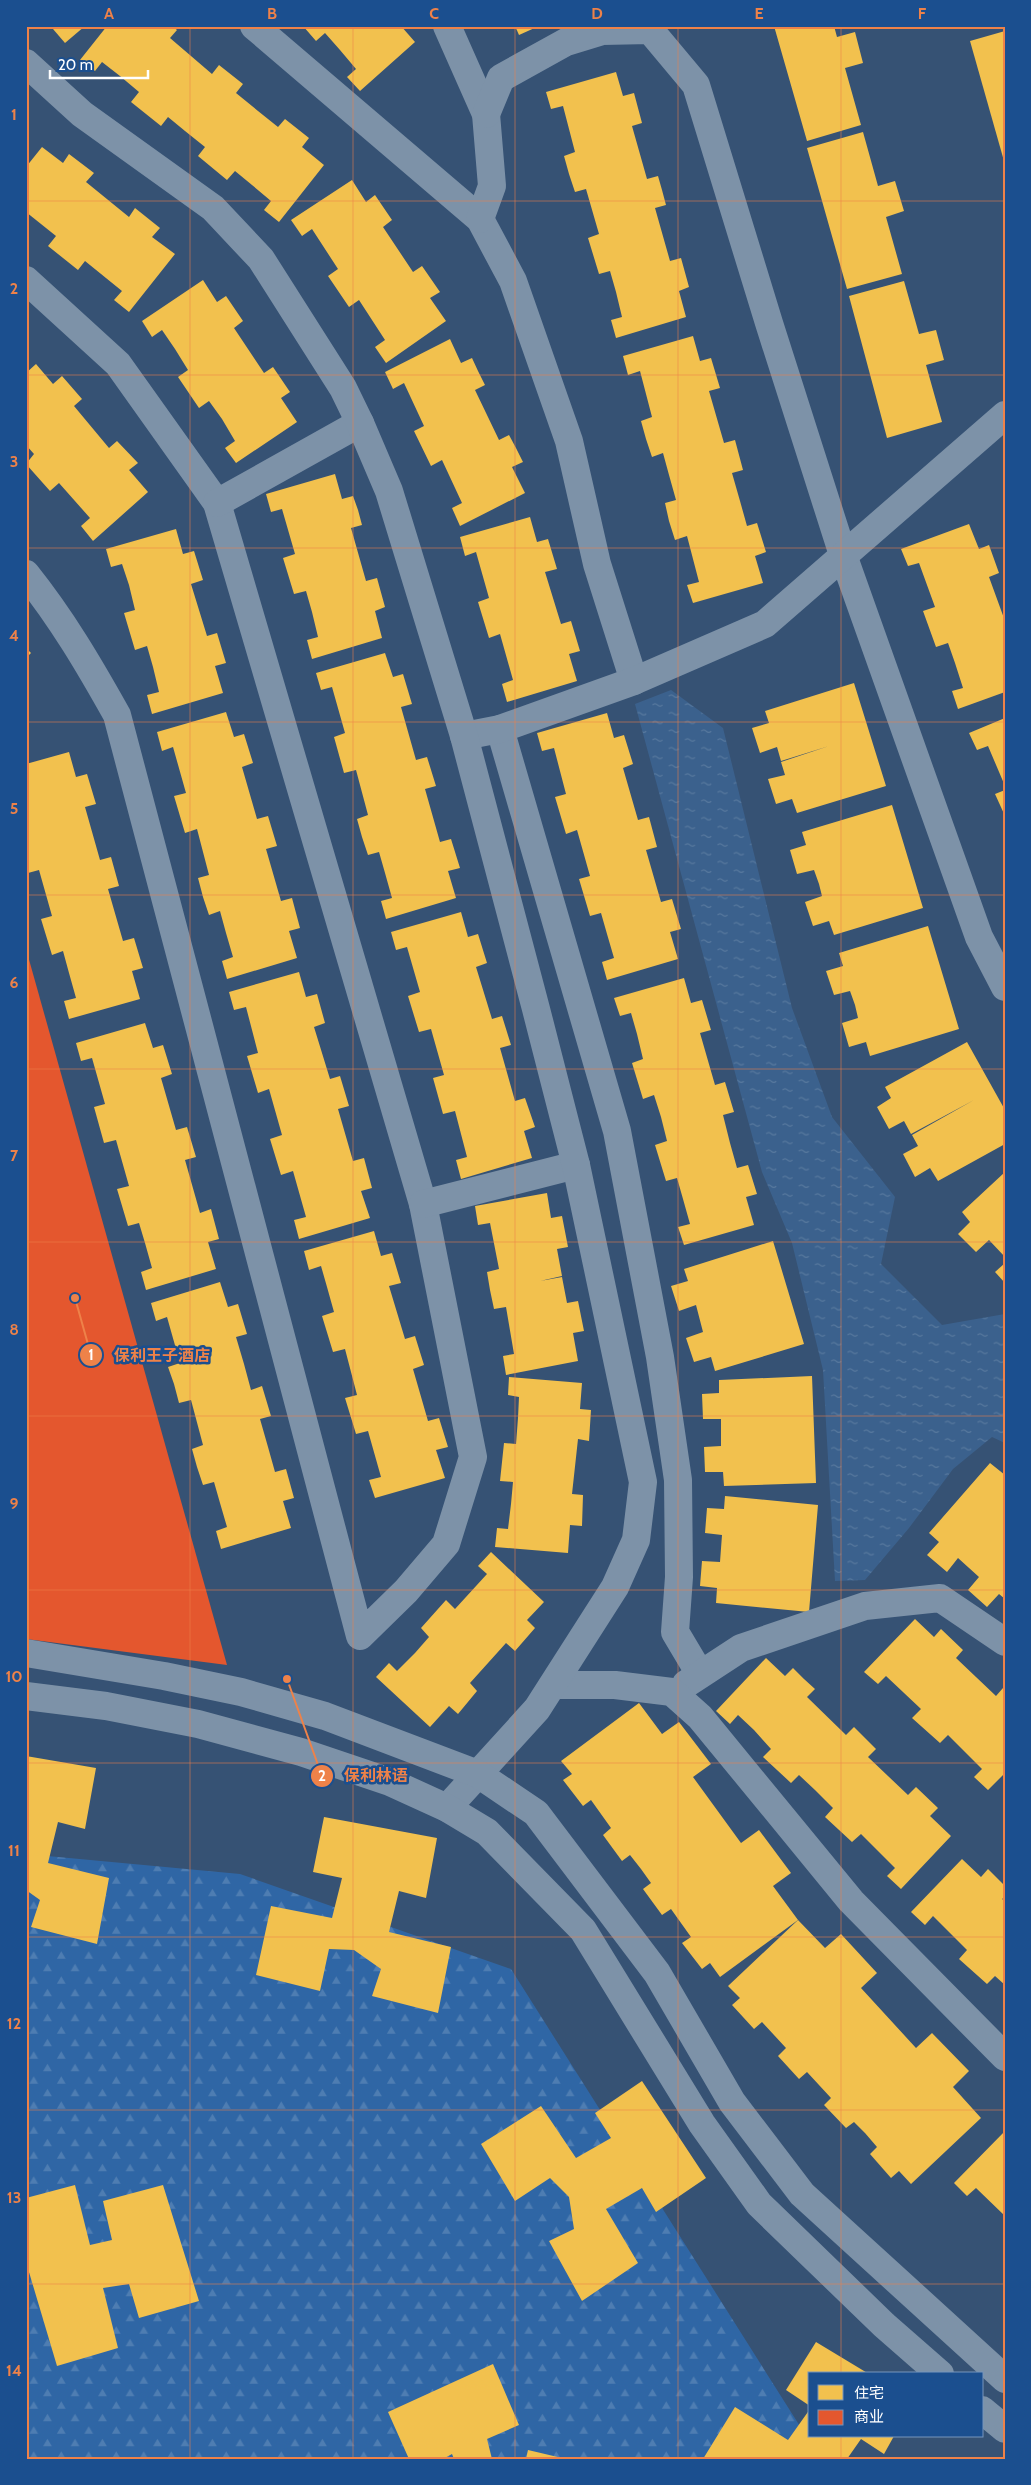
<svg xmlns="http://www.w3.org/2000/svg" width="1031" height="2485" font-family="Cabin,'Noto Sans SC',sans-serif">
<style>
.forest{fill:url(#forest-firs)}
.water{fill:url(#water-ripples)}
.homes{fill:#f2c14e}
.shops{fill:#e4572e}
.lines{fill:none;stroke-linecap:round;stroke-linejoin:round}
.minor{stroke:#7d92a8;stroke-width:28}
.tertiary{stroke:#7d92a8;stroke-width:28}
.grid{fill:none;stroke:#ee8249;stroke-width:1;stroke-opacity:0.55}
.leader{fill:none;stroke:#ee8249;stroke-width:2}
.callout-dot{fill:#ee8249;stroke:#1b4f8f;stroke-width:2}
.mark-label{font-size:15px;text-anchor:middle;font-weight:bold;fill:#fff}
.callout-label{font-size:16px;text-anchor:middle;font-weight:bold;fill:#ee8249;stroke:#1b4f8f;stroke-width:5;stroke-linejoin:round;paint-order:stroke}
.neatline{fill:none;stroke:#ee8249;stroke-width:2}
.grid-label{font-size:16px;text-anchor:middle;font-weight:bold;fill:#ee8249}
</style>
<defs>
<pattern id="forest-firs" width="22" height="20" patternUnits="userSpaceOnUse" patternTransform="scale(1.25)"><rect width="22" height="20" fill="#2f66a5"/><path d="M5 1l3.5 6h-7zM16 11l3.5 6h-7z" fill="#4e7db2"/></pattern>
<pattern id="water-ripples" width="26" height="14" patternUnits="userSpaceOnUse" patternTransform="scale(1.25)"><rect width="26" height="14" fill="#3b618d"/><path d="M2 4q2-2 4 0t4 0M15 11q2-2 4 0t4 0" fill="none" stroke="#58799e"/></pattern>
</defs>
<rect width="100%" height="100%" fill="#365274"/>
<path class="forest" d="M 26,1854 L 240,1874 L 511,1969 L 815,2450 L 824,2459 L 26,2459 Z"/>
<path class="water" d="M 671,690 L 723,728 L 792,1008 L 832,1117 L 895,1197 L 881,1264 L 942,1325 L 1005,1314 L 1005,1443 L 992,1437 L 953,1469 L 909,1528 L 865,1580 L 835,1581 L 823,1370 L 792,1243 L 762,1172 L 635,704 Z"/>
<g class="homes">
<path d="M 56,26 L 85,26 L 65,43 L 53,29 Z"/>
<path d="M 107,26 L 172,26 L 177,30 L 170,38 L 212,74 L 219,65 L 243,84 L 236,93 L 258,111 L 278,127 L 285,119 L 309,138 L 302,147 L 324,165 L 279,222 L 264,210 L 271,201 L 252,185 L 235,171 L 227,180 L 198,156 L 205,147 L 185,131 L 168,117 L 161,126 L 131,102 L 139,92 L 120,76 L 102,62 L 95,71 L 80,60 Z"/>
<path d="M 303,26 L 401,26 L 415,42 L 360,91 L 347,77 L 356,69 L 340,50 L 325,33 L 316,41 Z"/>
<path d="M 515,26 L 539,26 L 519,35 Z"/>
<path d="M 774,26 L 834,26 L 837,37 L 855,32 L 863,63 L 845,68 L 861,125 L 807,141 Z"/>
<path d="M 1005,31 L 1005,161 L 1004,161 L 970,41 Z"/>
<path d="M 616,72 L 623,96 L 634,93 L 642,123 L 632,126 L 647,179 L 658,176 L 662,190 L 666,205 L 655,208 L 670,261 L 681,258 L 689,287 L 679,291 L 686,317 L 616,338 L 611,320 L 622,317 L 616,292 L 610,271 L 599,274 L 588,238 L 599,234 L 586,189 L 575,192 L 569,174 L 564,156 L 575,152 L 563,106 L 551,109 L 546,92 Z"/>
<path d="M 863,132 L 878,186 L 895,181 L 904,211 L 886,217 L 902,274 L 847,289 L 807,148 Z"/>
<path d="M 42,147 L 63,163 L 69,154 L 94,173 L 86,182 L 129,217 L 135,208 L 160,228 L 152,237 L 175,254 L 129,312 L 114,300 L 122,291 L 85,261 L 78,270 L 48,246 L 56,236 L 26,212 L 26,167 Z"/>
<path d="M 352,180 L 366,202 L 375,195 L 392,220 L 383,227 L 413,272 L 422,266 L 440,292 L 430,298 L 446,321 L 386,363 L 375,347 L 385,340 L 359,300 L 349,307 L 328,276 L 338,269 L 312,229 L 302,236 L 291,220 Z"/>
<path d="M 203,280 L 217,302 L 226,296 L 243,321 L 234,328 L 264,373 L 273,367 L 290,392 L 281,398 L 297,422 L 236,463 L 225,448 L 235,441 L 222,419 L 209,401 L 199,408 L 178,377 L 188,370 L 175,349 L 162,330 L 152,337 L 142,321 Z"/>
<path d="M 904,281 L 919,334 L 936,330 L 944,360 L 926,365 L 942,422 L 887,438 L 849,296 Z"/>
<path d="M 693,336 L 700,361 L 711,358 L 720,388 L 709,391 L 724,443 L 735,440 L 743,470 L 732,473 L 740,501 L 747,526 L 757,523 L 766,552 L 755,556 L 763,583 L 693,603 L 687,585 L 699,582 L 687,536 L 675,540 L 669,521 L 665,503 L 676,500 L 669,475 L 663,453 L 652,457 L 646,439 L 641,421 L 652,417 L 640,371 L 628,375 L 623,356 Z"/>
<path d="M 450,339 L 461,363 L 472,358 L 478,371 L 485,385 L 475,390 L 499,440 L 509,435 L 516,448 L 523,462 L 512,467 L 525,493 L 460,526 L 452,508 L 462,503 L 442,460 L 431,466 L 414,431 L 424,426 L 404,383 L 393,389 L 385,372 Z"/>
<path d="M 36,364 L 53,384 L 62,376 L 82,399 L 74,406 L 109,448 L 117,441 L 138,463 L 129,470 L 148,492 L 93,541 L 81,526 L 90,518 L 59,483 L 50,491 L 26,464 L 34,454 L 26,445 L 26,373 Z"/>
<path d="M 335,474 L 342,499 L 353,496 L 358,510 L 362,525 L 351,528 L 366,581 L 377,578 L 385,607 L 375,611 L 382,638 L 312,659 L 307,640 L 318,637 L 312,612 L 306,591 L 294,594 L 283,558 L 295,554 L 282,509 L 271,512 L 266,494 Z"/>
<path d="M 530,517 L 537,542 L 548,539 L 557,569 L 545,572 L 561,624 L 571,621 L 580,651 L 569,654 L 577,681 L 507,702 L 502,684 L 513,680 L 500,634 L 489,638 L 478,602 L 489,598 L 476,552 L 465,556 L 460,537 Z"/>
<path d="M 969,524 L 979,549 L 989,545 L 999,573 L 989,577 L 1005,621 L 1005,692 L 958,709 L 952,691 L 963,688 L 955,663 L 948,643 L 936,647 L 923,611 L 935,607 L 919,563 L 908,566 L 901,549 Z"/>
<path d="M 176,529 L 183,554 L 194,551 L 203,580 L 191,584 L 207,636 L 217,633 L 226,663 L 215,666 L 223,693 L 152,714 L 147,695 L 159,692 L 153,667 L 147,646 L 135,650 L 124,613 L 135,610 L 129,585 L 122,564 L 111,567 L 106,549 Z"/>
<path d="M 26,648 L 31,653 L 26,658 Z"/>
<path d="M 385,653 L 393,677 L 403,674 L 412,704 L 401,707 L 416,760 L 427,757 L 436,786 L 425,789 L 440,842 L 451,839 L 460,868 L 448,871 L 456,898 L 386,919 L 381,901 L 392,898 L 385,873 L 379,852 L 368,855 L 362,837 L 357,819 L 368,815 L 356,770 L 344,773 L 334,737 L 345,733 L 332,687 L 321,690 L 316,673 Z"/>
<path d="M 854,683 L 886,786 L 797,813 L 792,799 L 776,804 L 768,779 L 785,775 L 781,762 L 829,746 L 781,761 L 777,747 L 760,753 L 752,728 L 769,723 L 765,711 Z"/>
<path d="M 226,712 L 234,737 L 244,734 L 253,763 L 242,767 L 257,819 L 268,816 L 277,846 L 266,849 L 281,901 L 292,898 L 300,928 L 289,931 L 297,958 L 227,979 L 222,961 L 233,957 L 226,933 L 220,911 L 209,915 L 203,897 L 198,878 L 209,875 L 197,829 L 185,833 L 174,796 L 186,793 L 173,747 L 162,751 L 157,732 Z"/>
<path d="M 607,713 L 614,738 L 624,735 L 633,764 L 623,768 L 638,820 L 649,817 L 657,847 L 646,850 L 661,902 L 672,899 L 681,929 L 670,932 L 678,959 L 607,980 L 602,962 L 614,958 L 607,934 L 601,913 L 590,916 L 579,879 L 590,876 L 577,830 L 566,834 L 555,797 L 566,794 L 554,748 L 542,751 L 537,733 Z"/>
<path d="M 1005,718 L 1005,786 L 988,746 L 977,750 L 969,733 Z"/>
<path d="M 69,752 L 76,777 L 87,774 L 96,804 L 85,807 L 100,860 L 111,857 L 119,886 L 108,889 L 123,941 L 134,938 L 143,968 L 132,971 L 140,999 L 69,1019 L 64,1001 L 76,998 L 69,973 L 63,951 L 52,955 L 41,919 L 52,916 L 39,870 L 28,873 L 26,867 L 26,834 L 28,833 L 26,825 L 26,764 Z"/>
<path d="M 1005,790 L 1005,816 L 995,794 Z"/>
<path d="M 892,805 L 923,908 L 834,935 L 829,921 L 813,926 L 805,902 L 822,896 L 819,884 L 814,870 L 797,874 L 790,850 L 806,845 L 802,832 Z"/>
<path d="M 461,912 L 468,937 L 478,934 L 487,963 L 476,967 L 492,1019 L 502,1016 L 511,1045 L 500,1048 L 515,1101 L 525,1098 L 535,1127 L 524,1131 L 532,1158 L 461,1179 L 456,1160 L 467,1157 L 455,1111 L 443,1114 L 433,1078 L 444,1075 L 431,1029 L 419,1032 L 408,996 L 420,992 L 407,947 L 396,950 L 391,932 Z"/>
<path d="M 928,926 L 959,1029 L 870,1056 L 866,1042 L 849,1047 L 842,1023 L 858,1018 L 855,1005 L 850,991 L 834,995 L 826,971 L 843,966 L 839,953 Z"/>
<path d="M 299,972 L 306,997 L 317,994 L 325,1023 L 314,1027 L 330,1079 L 340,1076 L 349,1106 L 338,1109 L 353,1161 L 364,1158 L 372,1188 L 361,1191 L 370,1218 L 299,1239 L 294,1220 L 306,1217 L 293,1171 L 281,1175 L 270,1139 L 282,1135 L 269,1089 L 258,1093 L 247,1056 L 258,1053 L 246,1007 L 234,1010 L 229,992 Z"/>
<path d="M 684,978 L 691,1003 L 702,1000 L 711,1030 L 700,1033 L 715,1085 L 725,1082 L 734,1112 L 723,1115 L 730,1143 L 737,1168 L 748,1165 L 757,1194 L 746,1197 L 754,1225 L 684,1245 L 678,1227 L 690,1224 L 683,1199 L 677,1178 L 666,1181 L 655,1145 L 667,1141 L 661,1117 L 654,1095 L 643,1099 L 632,1063 L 643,1059 L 637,1034 L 631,1013 L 620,1016 L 614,998 Z"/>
<path d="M 145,1023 L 153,1048 L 163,1045 L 172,1074 L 161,1078 L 176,1130 L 187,1127 L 196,1157 L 185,1160 L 200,1213 L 211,1209 L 219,1239 L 208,1242 L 216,1269 L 146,1290 L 141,1272 L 152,1268 L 145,1243 L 139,1223 L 128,1226 L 117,1189 L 129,1186 L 116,1140 L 104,1143 L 94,1107 L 105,1104 L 92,1058 L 81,1061 L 76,1043 Z"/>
<path d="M 967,1042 L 1005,1110 L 1005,1144 L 938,1181 L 930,1168 L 915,1177 L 903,1154 L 918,1146 L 912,1135 L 974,1100 L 911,1134 L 904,1121 L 889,1129 L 877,1107 L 891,1098 L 885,1087 Z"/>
<path d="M 1005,1172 L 1005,1257 L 989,1240 L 976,1252 L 958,1234 L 970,1222 L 962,1212 Z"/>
<path d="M 547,1193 L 551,1218 L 562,1216 L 568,1247 L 557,1249 L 562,1276 L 540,1281 L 562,1277 L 567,1303 L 578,1301 L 584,1331 L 573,1333 L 578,1361 L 506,1375 L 503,1356 L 514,1354 L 506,1307 L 494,1309 L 490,1290 L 487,1272 L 499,1269 L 490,1223 L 478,1225 L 475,1206 Z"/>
<path d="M 374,1231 L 381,1256 L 392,1253 L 401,1283 L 389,1286 L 405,1339 L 415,1336 L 424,1365 L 413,1369 L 428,1421 L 439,1418 L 448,1447 L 436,1450 L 445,1478 L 375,1498 L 369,1480 L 381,1477 L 368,1431 L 356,1434 L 345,1398 L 357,1395 L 345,1349 L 333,1352 L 322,1316 L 334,1312 L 327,1287 L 321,1266 L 309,1270 L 304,1251 Z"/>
<path d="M 773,1241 L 804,1344 L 715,1371 L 711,1357 L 694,1362 L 686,1338 L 703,1332 L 696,1305 L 679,1311 L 671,1286 L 688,1281 L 684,1269 Z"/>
<path d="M 1005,1263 L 1005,1283 L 995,1272 Z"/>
<path d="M 54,1276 L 82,1391 L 26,1404 L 26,1282 Z"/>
<path d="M 220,1282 L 228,1307 L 238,1304 L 247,1334 L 236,1337 L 244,1364 L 251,1390 L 262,1386 L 271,1416 L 260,1419 L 268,1447 L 275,1472 L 286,1469 L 294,1498 L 283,1501 L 291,1528 L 221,1549 L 216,1531 L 227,1527 L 220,1503 L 214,1482 L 203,1485 L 197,1467 L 192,1449 L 203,1445 L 191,1400 L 179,1403 L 174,1384 L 168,1367 L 180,1363 L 167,1317 L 156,1321 L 151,1303 Z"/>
<path d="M 812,1376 L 816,1483 L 724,1486 L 723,1472 L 705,1472 L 704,1447 L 721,1446 L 721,1419 L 703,1419 L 702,1394 L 719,1393 L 719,1380 Z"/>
<path d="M 509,1377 L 582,1383 L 580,1409 L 591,1410 L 589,1441 L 578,1439 L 572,1494 L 583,1495 L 582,1526 L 570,1525 L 568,1553 L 495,1547 L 497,1528 L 508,1529 L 511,1504 L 513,1482 L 500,1481 L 504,1443 L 516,1444 L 518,1418 L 519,1397 L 508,1395 Z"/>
<path d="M 990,1463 L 1005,1475 L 1005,1599 L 999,1594 L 987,1607 L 968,1590 L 979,1577 L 958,1558 L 947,1572 L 927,1555 L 939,1542 L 929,1533 Z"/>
<path d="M 725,1496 L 818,1505 L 809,1612 L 716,1603 L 717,1588 L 700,1586 L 702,1561 L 720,1562 L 722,1535 L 705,1533 L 707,1508 L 724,1509 Z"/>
<path d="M 491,1552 L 544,1602 L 527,1620 L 535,1628 L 515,1651 L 506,1643 L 470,1683 L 477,1691 L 458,1714 L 449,1706 L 430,1727 L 376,1677 L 389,1663 L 397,1671 L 415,1653 L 429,1637 L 421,1628 L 446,1600 L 455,1609 L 487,1574 L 478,1566 Z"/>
<path d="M 915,1619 L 934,1637 L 941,1629 L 963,1650 L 956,1658 L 996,1696 L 1003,1688 L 1005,1689 L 1005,1773 L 988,1790 L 974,1777 L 982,1769 L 948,1735 L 940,1743 L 912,1718 L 921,1709 L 886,1676 L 878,1684 L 864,1672 Z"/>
<path d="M 766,1658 L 785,1676 L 793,1668 L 804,1679 L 815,1689 L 807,1697 L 846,1735 L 854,1727 L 876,1749 L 868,1757 L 908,1795 L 916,1787 L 938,1808 L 930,1816 L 951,1836 L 901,1889 L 887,1876 L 895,1868 L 861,1834 L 852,1842 L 825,1817 L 833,1808 L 815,1790 L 799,1775 L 791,1783 L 763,1757 L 771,1749 L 754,1730 L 738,1715 L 730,1724 L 716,1711 Z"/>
<path d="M 639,1703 L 662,1734 L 679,1722 L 711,1764 L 693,1777 L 741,1843 L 759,1830 L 791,1873 L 773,1886 L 798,1920 L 720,1977 L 710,1963 L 702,1969 L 682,1943 L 691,1937 L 671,1909 L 662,1915 L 643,1889 L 651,1883 L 641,1869 L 630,1855 L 622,1861 L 603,1835 L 611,1828 L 591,1800 L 583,1806 L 563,1780 L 572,1774 L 561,1761 Z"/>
<path d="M 26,1756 L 96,1768 L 85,1829 L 58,1822 L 48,1863 L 109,1878 L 97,1944 L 31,1927 L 40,1900 L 26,1890 Z"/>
<path d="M 324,1817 L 437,1838 L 426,1898 L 399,1891 L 389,1932 L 451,1947 L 438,2013 L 372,1996 L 381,1969 L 354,1950 L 329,1949 L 320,1991 L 256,1975 L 271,1906 L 332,1918 L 342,1878 L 313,1872 Z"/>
<path d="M 962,1859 L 981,1877 L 988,1869 L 1005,1886 L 1005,1897 L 1002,1899 L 1005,1901 L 1005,1985 L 995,1976 L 987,1984 L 959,1959 L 967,1950 L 933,1916 L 925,1925 L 911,1912 Z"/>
<path d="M 798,1920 L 825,1948 L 841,1934 L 877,1973 L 861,1988 L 916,2048 L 932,2033 L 969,2071 L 953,2087 L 981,2118 L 911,2184 L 899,2171 L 891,2178 L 870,2154 L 877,2147 L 865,2133 L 854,2122 L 846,2128 L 824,2105 L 831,2098 L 807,2072 L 799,2079 L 778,2056 L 786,2048 L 762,2022 L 754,2029 L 732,2005 L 740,1998 L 728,1986 Z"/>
<path d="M 642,2081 L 706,2178 L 656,2212 L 642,2188 L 606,2209 L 638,2263 L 582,2301 L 549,2241 L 574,2229 L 569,2197 L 550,2178 L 515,2201 L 481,2144 L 541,2106 L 576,2158 L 611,2138 L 595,2113 Z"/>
<path d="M 1005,2131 L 1005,2216 L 976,2188 L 967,2196 L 954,2183 Z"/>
<path d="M 75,2185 L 90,2245 L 112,2240 L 103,2201 L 163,2185 L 199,2301 L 139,2318 L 129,2284 L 103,2288 L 118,2348 L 57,2366 L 26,2262 L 26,2198 Z"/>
<path d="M 816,2342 L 869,2374 L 810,2374 L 810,2406 L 786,2390 Z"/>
<path d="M 493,2364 L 519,2425 L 487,2439 L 492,2459 L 454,2459 L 452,2454 L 443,2459 L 409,2459 L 388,2412 Z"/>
<path d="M 735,2407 L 788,2440 L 810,2409 L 810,2436 L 894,2436 L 884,2454 L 861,2439 L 847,2459 L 703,2459 Z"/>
<path d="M 528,2450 L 562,2458 L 562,2459 L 526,2459 Z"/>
</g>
<path class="shops" d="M 26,956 L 28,956 L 227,1665 L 26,1639 Z"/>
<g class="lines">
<g class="minor">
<path d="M 254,26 L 480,219 L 513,281 L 569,441 L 597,564 L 634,681"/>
<path d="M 447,26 L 486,114 L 492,186 L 480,219"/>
<path d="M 486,114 L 501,78 L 566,42 L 602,31 L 650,30 L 696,85 L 769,323 L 843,555 L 979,937 L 1005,987"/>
<path d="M 26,280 L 118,364 L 217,503 L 423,1204 L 473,1457 L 446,1544 L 406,1591 L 360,1636 L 117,715 C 89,665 62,619 26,574"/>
<path d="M 217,503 L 360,423"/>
<path d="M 500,729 L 617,1131 L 660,1357 L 678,1480 L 679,1577 L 675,1632 L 700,1674"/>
<path d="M 464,736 L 500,729 L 634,681 L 765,624 L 1005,415"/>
<path d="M 423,1204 L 576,1165"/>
<path d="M 686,1684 L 741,1648 L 865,1606 L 940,1598 L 1005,1642"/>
<path d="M 554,1685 L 615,1685 L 672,1692 L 700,1717 L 851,1901 L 1005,2057"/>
<path d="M 447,1808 L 478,1774"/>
</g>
<g class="tertiary">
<path d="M 26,63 L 82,114 L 213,208 L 261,259 L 343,388 L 360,423 L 389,491 L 464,736 L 536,1009 L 576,1165 L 643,1482 L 636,1540 L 615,1587 L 537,1709 L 478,1774"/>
<path d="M 26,1653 L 164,1676 L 241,1692 L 325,1716 L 478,1774 L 536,1813 L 657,1973 L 732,2102 L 802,2194 L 1005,2379"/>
<path d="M 26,1696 L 106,1706 L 198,1724 L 301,1752 L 390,1782 L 447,1808 L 487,1832 L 583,1930 L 702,2124 L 759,2204 L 884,2325 L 940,2374"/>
<path d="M 982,2410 L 1005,2429"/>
</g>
</g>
<path class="grid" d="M 190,26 L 190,2459M 353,26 L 353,2459M 515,26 L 515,2459M 678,26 L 678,2459M 841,26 L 841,2374M 26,201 L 1005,201M 26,375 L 1005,375M 26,548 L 1005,548M 26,722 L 1005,722M 26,895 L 1005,895M 26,1069 L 1005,1069M 26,1242 L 1005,1242M 26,1416 L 1005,1416M 26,1590 L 1005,1590M 26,1763 L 1005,1763M 26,1937 L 1005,1937M 26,2110 L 1005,2110M 26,2284 L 1005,2284M 841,2436 L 841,2459"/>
<path class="leader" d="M75 1298L91 1355M287 1679L322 1776"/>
<g class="callout-dot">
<circle cx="75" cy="1298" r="5"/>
<circle cx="287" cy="1679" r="5"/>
<circle cx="91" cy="1355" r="12"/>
<circle cx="322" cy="1776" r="12"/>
</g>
<g class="mark-label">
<text x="91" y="1360">1</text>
<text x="322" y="1781">2</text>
</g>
<g class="callout-label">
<text x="162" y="1361">保利王子酒店</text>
<text x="376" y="1781">保利林语</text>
</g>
<rect width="1031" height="2485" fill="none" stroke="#1b4f8f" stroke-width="55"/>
<rect x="808" y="2372" width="175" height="65" fill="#1b4f8f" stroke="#7695bc"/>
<rect x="818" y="2385" width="25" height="15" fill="#f2c14e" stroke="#7695bc"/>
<text x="854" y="2398" font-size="15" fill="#ffffff">住宅</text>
<rect x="818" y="2410" width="25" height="15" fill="#e4572e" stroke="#7695bc"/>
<text x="854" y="2422" font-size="15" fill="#ffffff">商业</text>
<path d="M50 70v8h98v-8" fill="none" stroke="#ffffff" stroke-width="2.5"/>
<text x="58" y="70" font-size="15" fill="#ffffff" stroke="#1b4f8f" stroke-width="4" paint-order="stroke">20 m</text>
<rect x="28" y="28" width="976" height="2430" class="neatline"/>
<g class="grid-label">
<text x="109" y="19">A</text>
<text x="272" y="19">B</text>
<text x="434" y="19">C</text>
<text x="597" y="19">D</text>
<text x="759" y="19">E</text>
<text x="922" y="19">F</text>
<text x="14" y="120">1</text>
<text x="14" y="294">2</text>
<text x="14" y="467">3</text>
<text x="14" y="641">4</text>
<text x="14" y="814">5</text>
<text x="14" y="988">6</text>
<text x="14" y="1161">7</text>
<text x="14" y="1335">8</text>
<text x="14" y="1509">9</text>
<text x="14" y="1682">10</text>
<text x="14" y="1856">11</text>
<text x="14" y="2029">12</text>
<text x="14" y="2203">13</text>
<text x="14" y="2376">14</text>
</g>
</svg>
